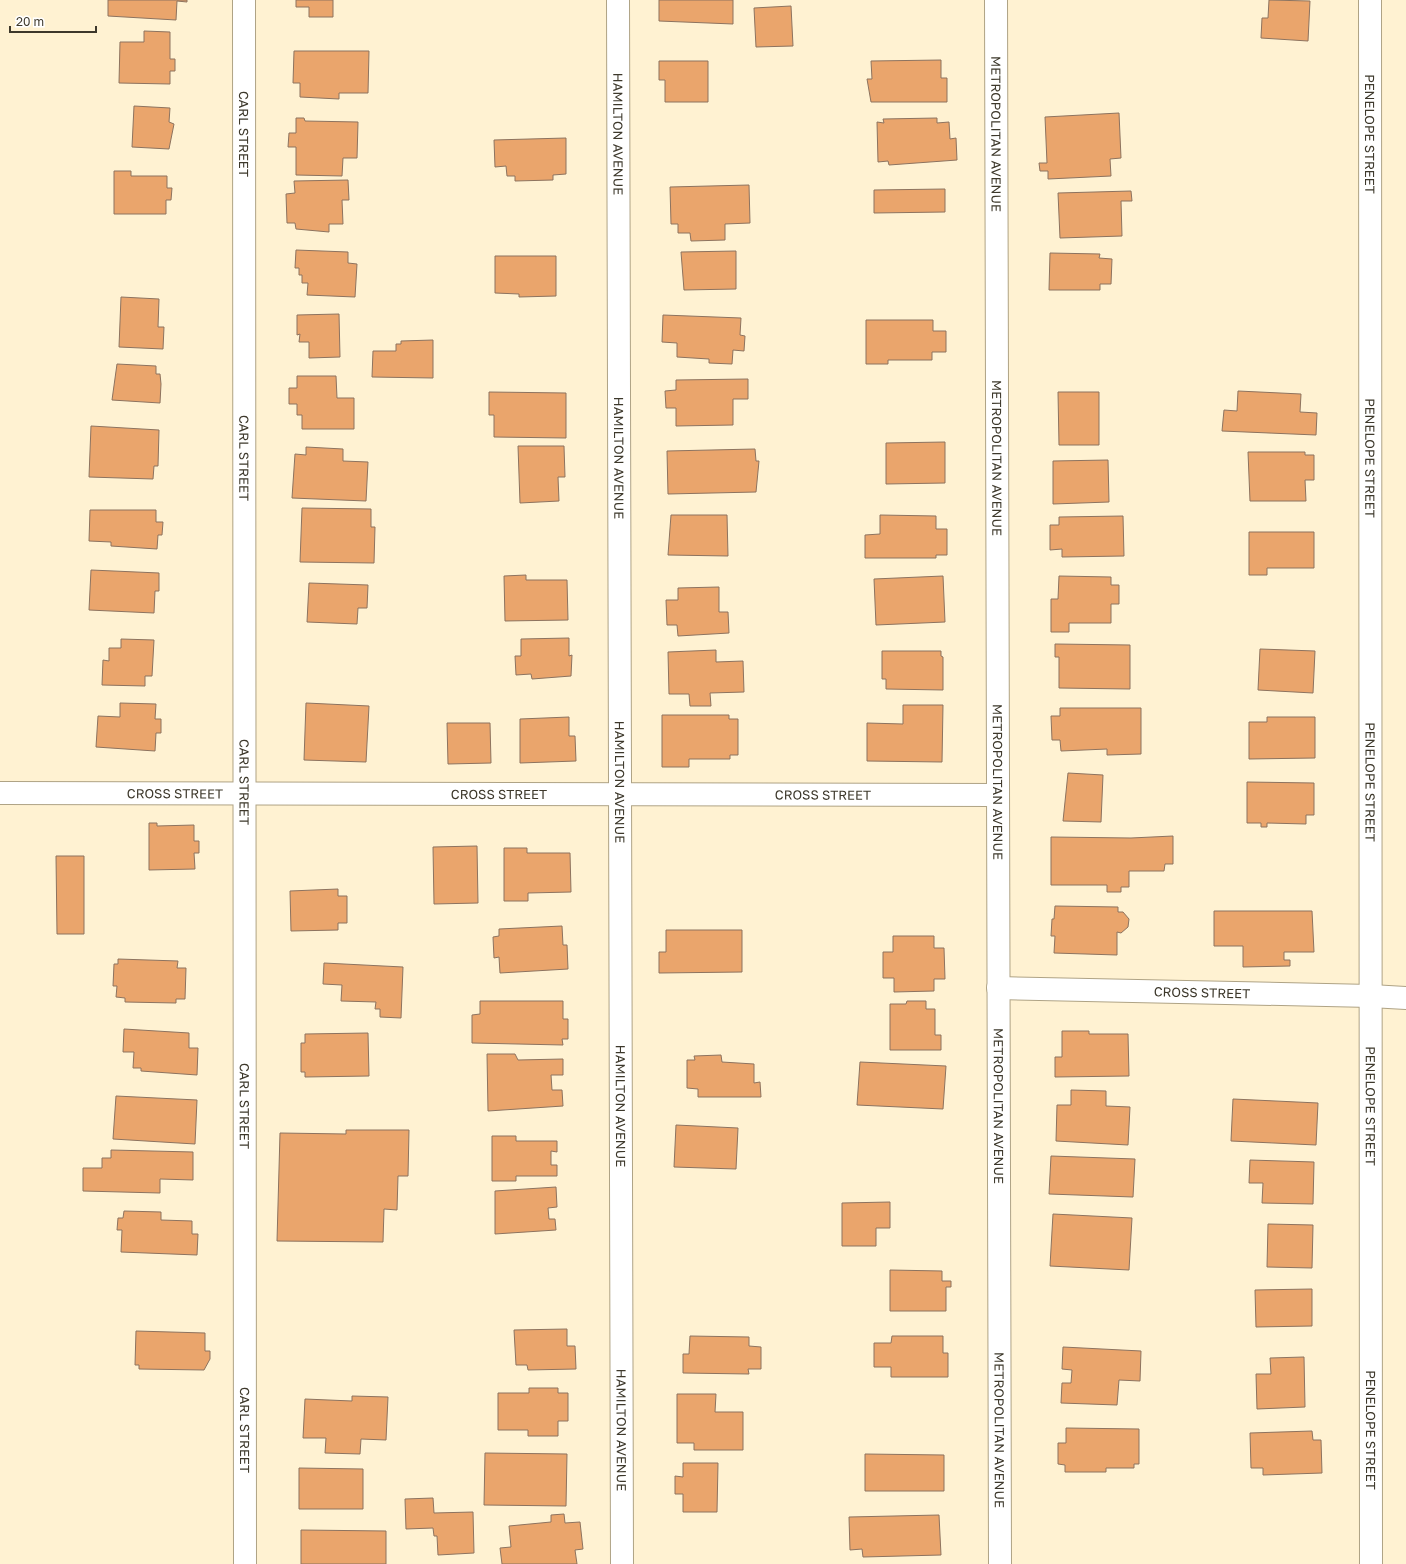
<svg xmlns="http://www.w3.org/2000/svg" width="1406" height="1564" font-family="'Golos Text',sans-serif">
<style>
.building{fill:#eaa56c;stroke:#8d735f}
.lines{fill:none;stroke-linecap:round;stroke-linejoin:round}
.street-casing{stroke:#afa385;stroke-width:24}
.street{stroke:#fff;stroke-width:22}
.labels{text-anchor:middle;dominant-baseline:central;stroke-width:4;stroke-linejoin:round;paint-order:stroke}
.street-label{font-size:13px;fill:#3d382b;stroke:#fff}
</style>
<rect width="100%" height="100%" fill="#fff2d2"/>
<g class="building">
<path d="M 108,0 L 187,0 L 187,2 L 177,1 L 176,20 L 108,16 Z"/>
<path d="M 296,0 L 333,0 L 333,17 L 309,17 L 309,7 L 296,7 Z"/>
<path d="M 659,0 L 733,0 L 733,24 L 659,21 Z"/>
<path d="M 1269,0 L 1310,1 L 1308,41 L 1261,38 L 1262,18 L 1268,18 Z"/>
<path d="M 791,6 L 793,46 L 756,47 L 754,8 Z"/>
<path d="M 144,31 L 170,32 L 170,59 L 175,59 L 175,71 L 170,71 L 170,84 L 119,83 L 120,42 L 144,42 Z"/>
<path d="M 294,51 L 369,51 L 368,93 L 339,93 L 339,99 L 300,97 L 300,83 L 293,83 Z"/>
<path d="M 941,60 L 941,78 L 947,78 L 947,102 L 871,102 L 867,79 L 872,79 L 871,61 Z"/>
<path d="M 659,61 L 708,61 L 708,102 L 665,102 L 665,80 L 659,80 Z"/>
<path d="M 134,106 L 170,108 L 169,122 L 174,124 L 169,149 L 132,147 Z"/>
<path d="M 1119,113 L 1121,158 L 1110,159 L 1111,176 L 1048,179 L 1048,171 L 1040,171 L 1039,163 L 1047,163 L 1045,117 Z"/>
<path d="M 296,118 L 304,118 L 305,121 L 358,122 L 357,158 L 343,158 L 342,176 L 296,175 L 296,147 L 288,147 L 289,133 L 296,133 Z"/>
<path d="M 937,118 L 937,123 L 949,122 L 950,139 L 956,138 L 957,160 L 889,165 L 888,161 L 878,162 L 877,122 L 884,123 L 883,119 Z"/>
<path d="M 566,138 L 566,174 L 553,175 L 553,180 L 515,181 L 515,176 L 507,176 L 506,166 L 495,167 L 494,140 Z"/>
<path d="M 114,171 L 131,171 L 131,176 L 167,176 L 167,188 L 172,188 L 171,200 L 166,200 L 166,214 L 114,214 Z"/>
<path d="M 348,180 L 349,200 L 342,200 L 343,224 L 329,224 L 329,232 L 296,229 L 295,223 L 287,223 L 286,194 L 295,193 L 294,181 Z"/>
<path d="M 749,185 L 750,223 L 725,224 L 725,240 L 691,241 L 690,233 L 678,233 L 678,224 L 671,224 L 670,187 Z"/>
<path d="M 945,189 L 945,212 L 874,213 L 874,190 Z"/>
<path d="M 1131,191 L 1132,201 L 1121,201 L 1122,236 L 1060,238 L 1058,193 Z"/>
<path d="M 296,250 L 348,252 L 348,263 L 357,264 L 355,297 L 307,295 L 308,283 L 302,283 L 302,275 L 299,275 L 299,268 L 295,268 Z"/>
<path d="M 736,251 L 736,289 L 684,290 L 681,252 Z"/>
<path d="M 1050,253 L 1100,254 L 1099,258 L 1112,259 L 1111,284 L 1100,284 L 1100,290 L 1049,290 Z"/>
<path d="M 495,256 L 556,256 L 556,296 L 519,297 L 519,294 L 495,293 Z"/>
<path d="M 121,297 L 159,299 L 158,327 L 164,327 L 163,349 L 119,347 Z"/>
<path d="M 339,314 L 340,357 L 309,358 L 309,342 L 299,342 L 300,334 L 297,335 L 297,315 Z"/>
<path d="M 663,315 L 741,318 L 740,335 L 745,336 L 744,351 L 733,350 L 732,364 L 709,363 L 709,359 L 677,357 L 677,343 L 662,342 Z"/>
<path d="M 866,320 L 933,320 L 933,331 L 946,331 L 946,352 L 932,352 L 932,360 L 888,360 L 888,364 L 866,364 Z"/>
<path d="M 433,340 L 433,378 L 372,377 L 373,351 L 396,351 L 396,344 L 401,344 L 401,341 Z"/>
<path d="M 117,364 L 156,366 L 156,374 L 160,374 L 161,384 L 160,403 L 112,400 Z"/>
<path d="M 297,376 L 336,376 L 337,398 L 354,398 L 354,429 L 302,429 L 302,415 L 297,415 L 297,404 L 289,404 L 289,388 L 297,388 Z"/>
<path d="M 748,379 L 748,399 L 733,399 L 733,425 L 676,426 L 676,408 L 666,408 L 665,391 L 676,390 L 676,380 Z"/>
<path d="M 1238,391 L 1301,394 L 1300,412 L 1317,413 L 1316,435 L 1222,431 L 1224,410 L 1237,411 Z"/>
<path d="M 489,392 L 566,393 L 566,438 L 494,437 L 494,415 L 489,415 Z"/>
<path d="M 1058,392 L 1099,392 L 1099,445 L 1059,445 Z"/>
<path d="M 91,426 L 159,430 L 158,466 L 154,466 L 153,479 L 89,477 Z"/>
<path d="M 945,442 L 945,483 L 886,484 L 886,443 Z"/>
<path d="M 518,446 L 564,446 L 565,477 L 558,477 L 559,501 L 520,503 Z"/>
<path d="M 306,447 L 343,449 L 343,461 L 368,462 L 366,501 L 292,498 L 295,454 L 306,455 Z"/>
<path d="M 755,449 L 756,461 L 759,461 L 756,492 L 668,494 L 667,451 Z"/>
<path d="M 1248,452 L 1305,452 L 1305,455 L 1314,455 L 1314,480 L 1305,480 L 1306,501 L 1250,501 Z"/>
<path d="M 1108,460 L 1109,502 L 1053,504 L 1053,461 Z"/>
<path d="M 302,508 L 371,509 L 371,527 L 375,527 L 374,563 L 300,562 Z"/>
<path d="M 90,510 L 156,510 L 156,522 L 163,522 L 162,535 L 158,535 L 157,549 L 111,546 L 111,542 L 89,541 Z"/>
<path d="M 671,515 L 727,515 L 728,556 L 668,555 Z"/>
<path d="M 880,515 L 936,516 L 936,529 L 947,529 L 947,555 L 936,555 L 936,558 L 865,558 L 865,535 L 880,534 Z"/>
<path d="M 1123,516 L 1124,556 L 1062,557 L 1062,549 L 1050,550 L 1050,525 L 1059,525 L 1059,517 Z"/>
<path d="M 1249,532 L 1314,532 L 1314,568 L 1267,568 L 1267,575 L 1249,575 Z"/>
<path d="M 91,570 L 159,573 L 159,591 L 155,591 L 154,613 L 89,610 Z"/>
<path d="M 526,575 L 526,580 L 567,580 L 568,620 L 505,621 L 504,576 Z"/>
<path d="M 943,576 L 945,622 L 876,625 L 874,579 Z"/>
<path d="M 1059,576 L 1111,577 L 1111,585 L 1119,585 L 1119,604 L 1111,604 L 1111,623 L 1069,623 L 1069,632 L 1051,632 L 1051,599 L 1058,599 Z"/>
<path d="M 309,583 L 368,585 L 367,608 L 358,608 L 357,624 L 307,622 Z"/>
<path d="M 719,587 L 719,612 L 728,612 L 729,633 L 678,636 L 677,625 L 667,625 L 666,600 L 678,600 L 678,588 Z"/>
<path d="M 569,638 L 569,656 L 572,655 L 571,676 L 532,679 L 531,674 L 516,675 L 515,656 L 521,656 L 521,639 Z"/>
<path d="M 121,639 L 154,640 L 152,676 L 145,676 L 145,686 L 102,685 L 103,660 L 109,661 L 109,648 L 121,648 Z"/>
<path d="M 1055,644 L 1130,645 L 1130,689 L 1059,688 L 1059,657 L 1055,657 Z"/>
<path d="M 1260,649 L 1315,651 L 1313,693 L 1258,690 Z"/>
<path d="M 716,650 L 716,662 L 743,661 L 744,692 L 710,693 L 711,706 L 690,706 L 689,694 L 669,694 L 668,652 Z"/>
<path d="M 882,651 L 941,651 L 941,656 L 943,657 L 943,690 L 886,689 L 886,679 L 882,679 Z"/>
<path d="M 120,703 L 156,704 L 155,719 L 161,719 L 161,733 L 156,733 L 155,751 L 96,747 L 98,716 L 120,717 Z"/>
<path d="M 306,703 L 369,706 L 366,762 L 304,760 Z"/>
<path d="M 903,705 L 943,705 L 942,762 L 867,761 L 867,723 L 903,724 Z"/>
<path d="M 1060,708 L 1141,708 L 1141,754 L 1107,755 L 1107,749 L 1061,751 L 1060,740 L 1052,740 L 1051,716 L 1060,716 Z"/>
<path d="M 662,715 L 729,715 L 729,719 L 738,719 L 738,755 L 730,755 L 730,759 L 689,759 L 689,767 L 662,767 Z"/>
<path d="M 569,717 L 569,736 L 575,736 L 576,761 L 520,763 L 520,719 Z"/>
<path d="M 1267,717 L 1315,717 L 1315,758 L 1249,759 L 1249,722 L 1267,722 Z"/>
<path d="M 447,723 L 490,723 L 491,763 L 448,764 Z"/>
<path d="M 1068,773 L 1103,775 L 1101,822 L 1063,821 Z"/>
<path d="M 1247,782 L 1314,783 L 1314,815 L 1306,815 L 1306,824 L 1267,823 L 1267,827 L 1261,827 L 1261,823 L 1247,823 Z"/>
<path d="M 149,823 L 157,823 L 157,826 L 194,825 L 194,841 L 199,841 L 199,853 L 194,853 L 195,869 L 149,870 Z"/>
<path d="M 1173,836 L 1173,864 L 1165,864 L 1164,871 L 1129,871 L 1129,887 L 1121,887 L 1121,892 L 1107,892 L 1107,885 L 1051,885 L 1051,837 L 1131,838 Z"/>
<path d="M 477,846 L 478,903 L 434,904 L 433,847 Z"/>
<path d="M 504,848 L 527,848 L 527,853 L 570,853 L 571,892 L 528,893 L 528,901 L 504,901 Z"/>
<path d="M 56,856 L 84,856 L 84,934 L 57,934 Z"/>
<path d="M 338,889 L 338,896 L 347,896 L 347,923 L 338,923 L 338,930 L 291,931 L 290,891 Z"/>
<path d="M 1055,906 L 1118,907 L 1118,912 L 1123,912 L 1129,919 L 1128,927 L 1121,933 L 1117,932 L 1117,955 L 1054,953 L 1055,936 L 1051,936 L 1052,919 L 1054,919 Z"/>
<path d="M 1214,911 L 1312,911 L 1314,952 L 1284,952 L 1284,960 L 1290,960 L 1290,966 L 1243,967 L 1243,946 L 1214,946 Z"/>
<path d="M 562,926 L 563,945 L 567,945 L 568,969 L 500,973 L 499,957 L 494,958 L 493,937 L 499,936 L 499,929 Z"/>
<path d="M 666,930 L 742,930 L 742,972 L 659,973 L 659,952 L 666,952 Z"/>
<path d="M 893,936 L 934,936 L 934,948 L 944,948 L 945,979 L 934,979 L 934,991 L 894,992 L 894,978 L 883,978 L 883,952 L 893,952 Z"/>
<path d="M 118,959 L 178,961 L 177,968 L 186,968 L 185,999 L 176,999 L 176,1003 L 125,1002 L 125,998 L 116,997 L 117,986 L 113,986 L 114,964 L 118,964 Z"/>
<path d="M 324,963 L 403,967 L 401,1018 L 380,1017 L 380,1009 L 375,1009 L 376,1002 L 341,1001 L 342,985 L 323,984 Z"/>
<path d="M 480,1001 L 563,1001 L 563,1019 L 568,1019 L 568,1039 L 562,1039 L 563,1045 L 472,1043 L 472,1015 L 480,1014 Z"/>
<path d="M 907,1001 L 926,1001 L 926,1009 L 935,1009 L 935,1035 L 941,1035 L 941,1050 L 890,1050 L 890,1004 L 906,1004 Z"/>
<path d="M 124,1029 L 189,1033 L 189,1048 L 198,1048 L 197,1075 L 141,1071 L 141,1068 L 133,1068 L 134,1052 L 123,1052 Z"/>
<path d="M 1062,1031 L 1089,1031 L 1089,1034 L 1128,1034 L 1129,1076 L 1055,1077 L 1055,1057 L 1062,1057 Z"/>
<path d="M 368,1033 L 369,1076 L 305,1077 L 305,1072 L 301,1072 L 301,1043 L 305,1043 L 305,1034 Z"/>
<path d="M 487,1054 L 515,1054 L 518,1060 L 563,1059 L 563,1075 L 551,1075 L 552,1090 L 562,1090 L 563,1106 L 488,1111 Z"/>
<path d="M 721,1055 L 722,1062 L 754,1064 L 754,1083 L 760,1082 L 761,1097 L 698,1097 L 698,1089 L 687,1088 L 687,1060 L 695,1060 L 694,1056 Z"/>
<path d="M 860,1062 L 946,1066 L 943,1109 L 857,1105 Z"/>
<path d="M 1071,1090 L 1106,1091 L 1106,1106 L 1130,1107 L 1128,1145 L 1056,1141 L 1057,1105 L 1071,1105 Z"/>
<path d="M 116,1096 L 197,1100 L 195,1144 L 113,1139 Z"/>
<path d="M 1233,1099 L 1318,1103 L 1316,1145 L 1231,1141 Z"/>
<path d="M 676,1125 L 738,1128 L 736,1169 L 674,1167 Z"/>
<path d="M 346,1130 L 409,1130 L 408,1176 L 398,1176 L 397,1210 L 384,1209 L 383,1242 L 277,1241 L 280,1133 L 346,1134 Z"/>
<path d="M 492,1136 L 516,1136 L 516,1141 L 557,1141 L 557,1152 L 551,1151 L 551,1165 L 557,1165 L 557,1176 L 516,1176 L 516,1181 L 492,1181 Z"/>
<path d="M 111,1150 L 193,1152 L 193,1180 L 160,1179 L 160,1193 L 83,1191 L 83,1168 L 102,1168 L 102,1158 L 111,1158 Z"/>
<path d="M 1051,1156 L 1135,1159 L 1133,1197 L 1049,1194 Z"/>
<path d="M 1250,1160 L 1314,1162 L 1313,1204 L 1262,1203 L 1263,1183 L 1249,1183 Z"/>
<path d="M 556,1187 L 557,1207 L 548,1208 L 549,1219 L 555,1219 L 556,1230 L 495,1234 L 495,1191 Z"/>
<path d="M 890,1202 L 890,1228 L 876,1228 L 876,1246 L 842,1246 L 842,1203 Z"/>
<path d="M 124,1211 L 161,1212 L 161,1220 L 192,1221 L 192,1234 L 198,1234 L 197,1255 L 121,1252 L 122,1230 L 117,1230 L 118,1218 L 123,1218 Z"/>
<path d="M 1053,1214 L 1132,1218 L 1129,1270 L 1050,1266 Z"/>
<path d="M 1268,1224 L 1313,1225 L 1312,1268 L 1267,1267 Z"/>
<path d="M 890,1270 L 942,1271 L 942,1281 L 951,1281 L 951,1287 L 946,1287 L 946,1311 L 890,1311 Z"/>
<path d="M 1312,1289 L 1312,1326 L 1256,1327 L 1255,1290 Z"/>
<path d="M 567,1329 L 567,1346 L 575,1346 L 576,1369 L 528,1370 L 527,1365 L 516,1365 L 514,1330 Z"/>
<path d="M 136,1331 L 205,1333 L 205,1351 L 210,1351 L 210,1359 L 204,1370 L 139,1369 L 139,1365 L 135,1365 Z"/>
<path d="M 690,1336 L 749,1337 L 749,1346 L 761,1347 L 761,1369 L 748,1369 L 749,1374 L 683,1373 L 683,1354 L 689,1354 Z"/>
<path d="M 892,1336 L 943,1336 L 943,1353 L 948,1353 L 948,1377 L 891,1377 L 891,1367 L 874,1367 L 874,1343 L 891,1343 Z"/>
<path d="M 1063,1347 L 1141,1351 L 1140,1381 L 1119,1380 L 1117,1405 L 1061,1403 L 1062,1383 L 1071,1383 L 1072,1370 L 1062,1369 Z"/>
<path d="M 1304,1357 L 1305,1407 L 1257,1409 L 1256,1374 L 1271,1374 L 1270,1358 Z"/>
<path d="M 529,1388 L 558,1388 L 558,1393 L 568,1393 L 568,1421 L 558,1421 L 558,1436 L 528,1436 L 528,1430 L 498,1430 L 498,1393 L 529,1393 Z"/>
<path d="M 677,1394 L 716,1394 L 715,1412 L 743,1412 L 743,1450 L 694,1450 L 694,1443 L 677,1443 Z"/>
<path d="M 352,1396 L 388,1397 L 386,1440 L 361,1439 L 360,1454 L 325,1453 L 326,1438 L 303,1438 L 305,1399 L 352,1401 Z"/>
<path d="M 1066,1428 L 1139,1429 L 1139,1464 L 1134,1464 L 1134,1468 L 1106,1468 L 1106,1472 L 1065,1472 L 1065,1465 L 1058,1464 L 1058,1443 L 1066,1443 Z"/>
<path d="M 1312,1431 L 1313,1440 L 1321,1440 L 1322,1473 L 1263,1475 L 1263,1468 L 1251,1468 L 1250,1433 Z"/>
<path d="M 485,1453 L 567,1454 L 566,1506 L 484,1505 Z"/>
<path d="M 865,1454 L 944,1455 L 944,1491 L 865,1491 Z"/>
<path d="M 683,1463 L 718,1463 L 717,1512 L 683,1512 L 683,1494 L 675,1494 L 675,1476 L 683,1477 Z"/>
<path d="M 299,1468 L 363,1469 L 363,1509 L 299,1509 Z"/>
<path d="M 433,1498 L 434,1513 L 473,1512 L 474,1553 L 438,1555 L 437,1536 L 434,1536 L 433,1528 L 406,1529 L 405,1499 Z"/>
<path d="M 564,1514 L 565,1523 L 580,1522 L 583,1549 L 575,1550 L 577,1564 L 502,1564 L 500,1548 L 511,1547 L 509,1526 L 551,1522 L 551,1515 Z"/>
<path d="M 939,1515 L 941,1555 L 863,1557 L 862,1549 L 850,1550 L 849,1517 Z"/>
<path d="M 301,1530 L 386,1531 L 386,1564 L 301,1564 Z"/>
</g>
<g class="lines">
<g class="street-casing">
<g id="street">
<path id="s1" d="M 244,0 L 245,1564"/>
<path id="s2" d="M 618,0 L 622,1564"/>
<path id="s3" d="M 996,0 L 1000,1564"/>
<path id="s4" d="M 1370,0 L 1371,1564"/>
<path id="s5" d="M 0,793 L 998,795"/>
<path id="s6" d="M 998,988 L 1371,996 L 1406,998"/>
</g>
</g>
<use href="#street" class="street"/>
</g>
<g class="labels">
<g class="street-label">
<text stroke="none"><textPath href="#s1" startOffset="134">CARL STREET</textPath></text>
<text stroke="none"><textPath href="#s2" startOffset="134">HAMILTON AVENUE</textPath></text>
<text stroke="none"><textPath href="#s3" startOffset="134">METROPOLITAN AVENUE</textPath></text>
<text stroke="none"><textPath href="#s4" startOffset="134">PENELOPE STREET</textPath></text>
<text stroke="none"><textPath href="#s1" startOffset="458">CARL STREET</textPath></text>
<text stroke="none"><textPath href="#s2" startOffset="458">HAMILTON AVENUE</textPath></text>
<text stroke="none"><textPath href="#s3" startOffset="458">METROPOLITAN AVENUE</textPath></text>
<text stroke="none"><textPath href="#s4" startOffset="458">PENELOPE STREET</textPath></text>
<text stroke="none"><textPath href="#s1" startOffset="782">CARL STREET</textPath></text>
<text stroke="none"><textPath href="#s2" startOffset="782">HAMILTON AVENUE</textPath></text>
<text stroke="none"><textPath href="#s3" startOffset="782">METROPOLITAN AVENUE</textPath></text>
<text stroke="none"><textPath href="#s4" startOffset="782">PENELOPE STREET</textPath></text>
<text stroke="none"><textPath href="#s5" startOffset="175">CROSS STREET</textPath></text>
<text stroke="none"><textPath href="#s5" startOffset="499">CROSS STREET</textPath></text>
<text stroke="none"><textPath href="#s5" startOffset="823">CROSS STREET</textPath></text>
<text stroke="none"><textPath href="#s6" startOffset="204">CROSS STREET</textPath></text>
<text stroke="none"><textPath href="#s1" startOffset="1106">CARL STREET</textPath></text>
<text stroke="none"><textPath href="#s2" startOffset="1106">HAMILTON AVENUE</textPath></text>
<text stroke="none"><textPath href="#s3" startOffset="1106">METROPOLITAN AVENUE</textPath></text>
<text stroke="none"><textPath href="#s4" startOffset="1106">PENELOPE STREET</textPath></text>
<text stroke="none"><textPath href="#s1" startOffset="1430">CARL STREET</textPath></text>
<text stroke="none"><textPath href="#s2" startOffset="1430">HAMILTON AVENUE</textPath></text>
<text stroke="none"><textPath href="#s3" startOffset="1430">METROPOLITAN AVENUE</textPath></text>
<text stroke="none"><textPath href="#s4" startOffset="1430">PENELOPE STREET</textPath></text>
</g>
</g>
<path d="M10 26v6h86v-6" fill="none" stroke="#3d382b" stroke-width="2"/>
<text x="16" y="26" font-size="12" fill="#3d382b" stroke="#ffffff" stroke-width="3" paint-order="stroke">20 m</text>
</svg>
